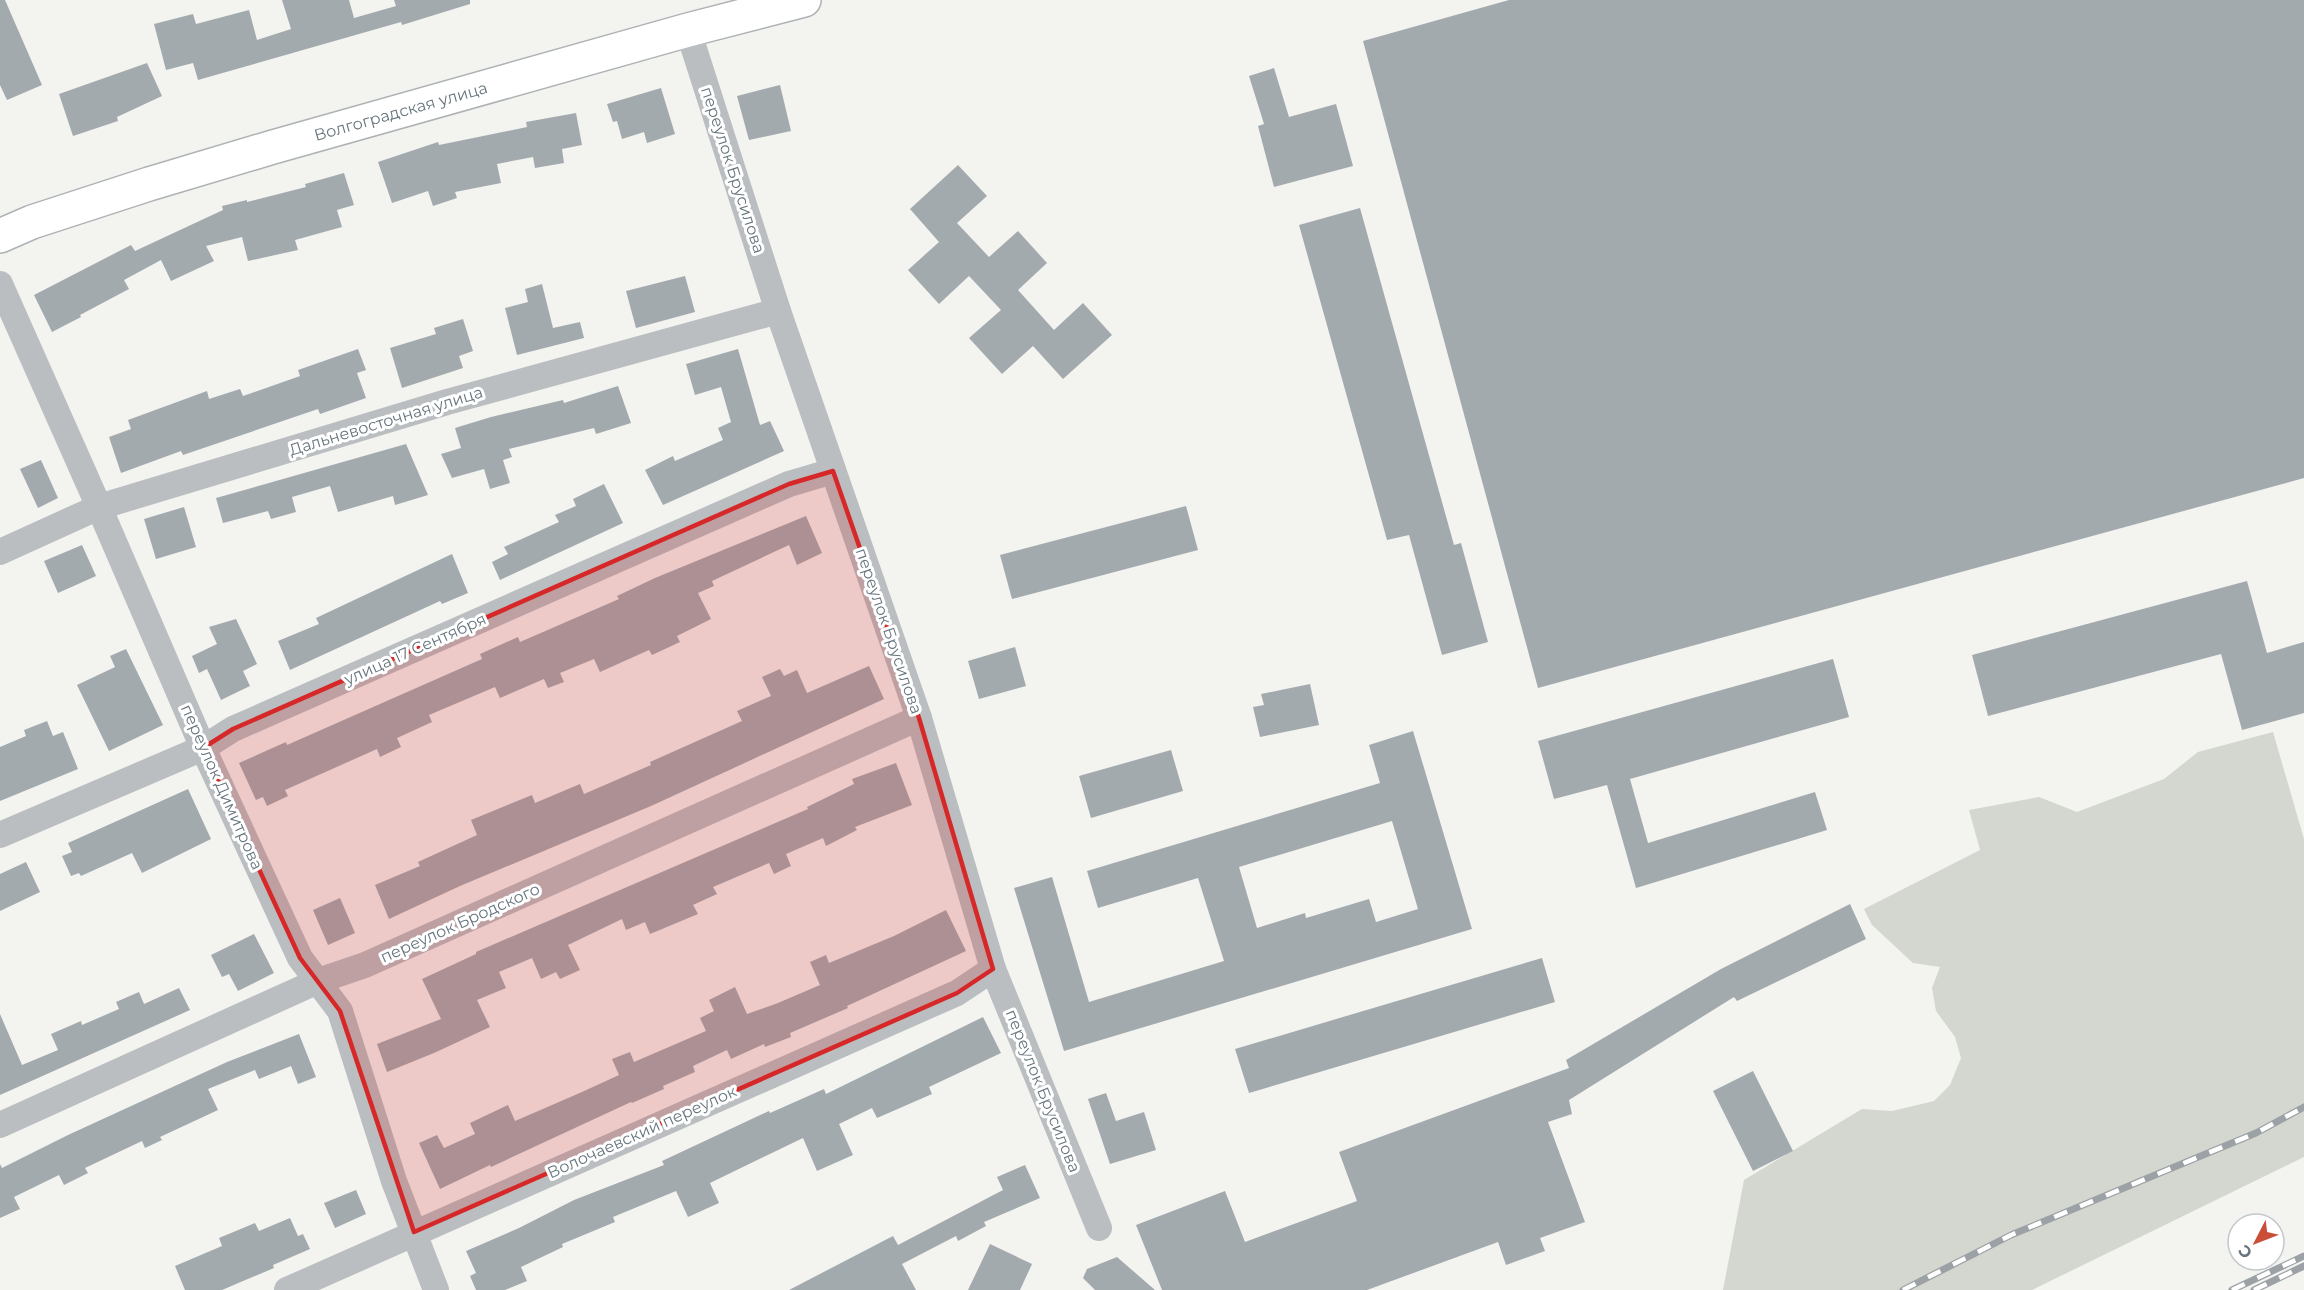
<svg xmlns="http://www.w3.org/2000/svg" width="2304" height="1290" font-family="Montserrat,sans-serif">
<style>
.green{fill:#d3d7cf}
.building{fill:#a3aaae;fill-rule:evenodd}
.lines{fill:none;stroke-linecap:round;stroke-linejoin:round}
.secondary-casing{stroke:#adb2b5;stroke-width:36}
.minor{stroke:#babec1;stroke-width:26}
.secondary{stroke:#fff;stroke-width:33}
.rail-casing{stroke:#9ba1a5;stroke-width:7}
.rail{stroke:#fff;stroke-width:4.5;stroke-dasharray:14;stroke-linecap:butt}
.marked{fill:#d62828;fill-opacity:0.2;stroke:#d62828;stroke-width:4.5;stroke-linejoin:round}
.labels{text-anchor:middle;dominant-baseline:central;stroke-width:6;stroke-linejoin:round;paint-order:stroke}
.street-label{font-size:16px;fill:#66757d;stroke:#fff}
</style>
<rect width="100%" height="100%" fill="#f3f3f0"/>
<path class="green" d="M 2273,732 L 2304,839 L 2304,1157 L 2032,1290 L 1723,1290 L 1744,1180 L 1862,1109 L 1892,1111 L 1934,1101 L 1950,1085 L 1961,1058 L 1955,1037 L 1936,1011 L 1932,988 L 1940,967 L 1913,963 L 1872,925 L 1864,909 L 1980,850 L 1969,810 L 2039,797 L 2077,812 L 2164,779 L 2198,752 Z"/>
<g class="building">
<path d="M 0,0 L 5,0 L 42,85 L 7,100 L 0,85 Z"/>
<path d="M 282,0 L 349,0 L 354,18 L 396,6 L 394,0 L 470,0 L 470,4 L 402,25 L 401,22 L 198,80 L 193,63 L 166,70 L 154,24 L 193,14 L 196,24 L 249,10 L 257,40 L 291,29 Z"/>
<path d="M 1509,0 L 2304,0 L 2304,478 L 1538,688 L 1363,41 Z"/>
<path d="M 147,63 L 162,96 L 117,117 L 118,121 L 73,136 L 59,94 Z"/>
<path d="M 1274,68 L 1289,117 L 1336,104 L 1353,166 L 1274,187 L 1258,126 L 1264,124 L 1249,76 Z"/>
<path d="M 780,85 L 791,131 L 749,140 L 737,96 Z"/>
<path d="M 661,88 L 675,134 L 647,143 L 644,132 L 622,139 L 617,121 L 613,122 L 607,104 Z"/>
<path d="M 576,113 L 582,145 L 562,149 L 564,163 L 535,168 L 533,157 L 497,164 L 501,183 L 455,192 L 457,198 L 433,206 L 428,191 L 392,203 L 378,162 L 438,142 L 439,145 L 527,127 L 526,122 Z"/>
<path d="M 958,165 L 987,196 L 957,223 L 989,257 L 1018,231 L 1047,263 L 1018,290 L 1054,330 L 1083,303 L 1112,335 L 1063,379 L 1033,346 L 1002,374 L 969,338 L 1001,310 L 969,276 L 939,304 L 908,270 L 939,242 L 910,209 Z"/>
<path d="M 344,173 L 354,205 L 337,210 L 342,227 L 295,240 L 298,250 L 248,261 L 242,237 L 206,246 L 214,261 L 171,281 L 161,260 L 124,280 L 129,289 L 80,315 L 81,317 L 52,332 L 34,295 L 131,245 L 135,251 L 223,210 L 222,206 L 247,200 L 247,202 L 306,187 L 305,184 Z"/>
<path d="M 1360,208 L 1454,545 L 1461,543 L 1488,642 L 1442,655 L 1409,535 L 1387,540 L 1299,225 Z"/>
<path d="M 685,276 L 695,312 L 636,328 L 626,291 Z"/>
<path d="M 542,284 L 553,328 L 580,322 L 584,338 L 517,355 L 505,308 L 528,302 L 525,289 Z"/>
<path d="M 463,319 L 473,351 L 459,356 L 463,368 L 402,388 L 390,348 L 436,334 L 434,328 Z"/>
<path d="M 358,349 L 366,370 L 357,373 L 366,398 L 320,414 L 318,409 L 183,455 L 181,451 L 121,473 L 109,437 L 131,429 L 128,420 L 207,391 L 209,399 L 240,389 L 243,396 L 300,376 L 298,370 Z"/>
<path d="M 738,349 L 760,425 L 770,421 L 784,451 L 663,505 L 645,470 L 673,456 L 675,461 L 723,440 L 718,428 L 731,422 L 721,387 L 695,395 L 686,364 Z"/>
<path d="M 618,386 L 631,423 L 596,434 L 594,428 L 509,449 L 512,457 L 503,460 L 510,483 L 490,489 L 484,469 L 452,478 L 441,454 L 461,448 L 455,428 L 491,417 L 563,400 L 564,403 Z"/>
<path d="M 406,444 L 428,495 L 395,505 L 393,496 L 338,512 L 330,486 L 292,497 L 296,512 L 271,519 L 268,511 L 223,523 L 216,498 Z"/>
<path d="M 41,460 L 58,498 L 38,508 L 20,469 Z"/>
<path d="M 604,484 L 623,523 L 500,580 L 492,562 L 508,554 L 504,547 L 559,522 L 555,515 L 576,506 L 573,499 Z"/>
<path d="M 1186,506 L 1198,550 L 1012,599 L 1000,555 Z"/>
<path d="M 184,507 L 196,547 L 156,559 L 144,519 Z"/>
<path d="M 806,516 L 822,553 L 797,565 L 789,545 L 712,581 L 714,586 L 698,593 L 711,619 L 677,636 L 680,642 L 652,655 L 649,650 L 600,672 L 594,659 L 560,673 L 564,682 L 548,688 L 544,679 L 500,698 L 495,687 L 429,715 L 432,722 L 397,738 L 401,747 L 380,757 L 377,749 L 285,790 L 288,796 L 267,806 L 263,797 L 256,800 L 239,763 L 286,742 L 287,745 L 482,659 L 480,654 L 518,637 L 520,642 L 619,599 L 617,596 L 655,578 Z"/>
<path d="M 82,545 L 96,576 L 58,593 L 44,561 Z"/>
<path d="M 452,554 L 468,593 L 442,604 L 440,601 L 290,670 L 278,641 L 319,624 L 316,618 Z"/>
<path d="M 2247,581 L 2267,653 L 2304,642 L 2304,713 L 2242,730 L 2221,654 L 1988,716 L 1972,655 Z"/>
<path d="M 236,619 L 257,664 L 243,671 L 250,686 L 221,700 L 207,669 L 199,673 L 192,656 L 217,644 L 209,627 Z"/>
<path d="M 1015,647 L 1026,686 L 979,699 L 968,661 Z"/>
<path d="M 126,649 L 163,725 L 109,751 L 77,685 L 115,667 L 110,656 Z"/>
<path d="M 1833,659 L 1849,717 L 1630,779 L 1648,843 L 1815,792 L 1827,830 L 1636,888 L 1607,785 L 1554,799 L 1538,741 Z"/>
<path d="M 869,666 L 884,699 L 651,806 L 460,886 L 389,919 L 375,885 L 420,866 L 418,862 L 477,835 L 471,820 L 532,795 L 535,803 L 580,784 L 584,794 L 651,765 L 650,762 L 742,721 L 737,711 L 771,696 L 762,677 L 780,669 L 784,676 L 797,670 L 807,693 Z"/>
<path d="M 1310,684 L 1319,725 L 1260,737 L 1253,707 L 1264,705 L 1261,694 Z"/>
<path d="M 47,721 L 53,736 L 63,732 L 78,769 L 0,801 L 0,747 L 26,736 L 24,730 Z"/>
<path d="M 1413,731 L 1472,929 L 1064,1051 L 1014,888 L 1052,877 L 1089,1002 L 1224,961 L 1198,878 L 1098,908 L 1087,871 L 1380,783 L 1369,745 ZM 1392,821 L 1418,909 L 1376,922 L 1369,899 L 1306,918 L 1305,913 L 1257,928 L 1239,867 Z"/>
<path d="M 1171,750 L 1183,791 L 1091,818 L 1079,776 Z"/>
<path d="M 896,763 L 912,805 L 855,827 L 857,830 L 826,846 L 823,838 L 786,854 L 791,866 L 774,874 L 769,863 L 713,887 L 717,894 L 693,905 L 698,914 L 650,934 L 645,922 L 626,930 L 622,919 L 568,945 L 580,970 L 560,979 L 556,972 L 541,979 L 532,958 L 499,972 L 506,988 L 477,1000 L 490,1027 L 434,1053 L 387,1072 L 377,1044 L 441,1019 L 422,979 L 476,954 L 476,952 L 808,809 L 807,807 L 854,784 L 852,779 Z"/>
<path d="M 188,789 L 211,839 L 142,873 L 132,853 L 81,876 L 79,873 L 71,876 L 62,856 L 72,852 L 68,843 Z"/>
<path d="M 26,862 L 40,892 L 0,911 L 0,874 Z"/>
<path d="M 340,898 L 355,933 L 328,945 L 313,910 Z"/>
<path d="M 1850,904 L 1866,939 L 1737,1001 L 1734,997 L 1569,1100 L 1572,1114 L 1548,1122 L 1585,1222 L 1540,1238 L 1545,1251 L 1506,1265 L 1498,1242 L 1367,1290 L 1162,1290 L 1136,1225 L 1225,1191 L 1245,1242 L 1357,1201 L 1339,1152 L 1569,1068 L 1566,1060 L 1721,969 Z"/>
<path d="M 946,910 L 966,951 L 847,1006 L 848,1008 L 790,1033 L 791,1037 L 765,1047 L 764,1044 L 731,1059 L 727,1050 L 693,1066 L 695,1072 L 663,1086 L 664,1089 L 632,1103 L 631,1102 L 491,1167 L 490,1165 L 440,1189 L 419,1143 L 437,1135 L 444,1148 L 475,1134 L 470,1123 L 508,1105 L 515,1121 L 582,1092 L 619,1075 L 612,1059 L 630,1052 L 634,1062 L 706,1031 L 700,1018 L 714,1011 L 709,1000 L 735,987 L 747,1014 L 778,1003 L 820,985 L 810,962 L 826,955 L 829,963 L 894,936 Z"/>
<path d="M 254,934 L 274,973 L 238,991 L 229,974 L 222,977 L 211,955 Z"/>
<path d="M 1542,958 L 1555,1002 L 1249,1093 L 1235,1049 Z"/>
<path d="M 179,988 L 190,1010 L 0,1095 L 0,1014 L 22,1065 L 58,1050 L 51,1034 L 81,1021 L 82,1025 L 119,1009 L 116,1002 L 139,992 L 144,1004 Z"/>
<path d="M 983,1017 L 1001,1053 L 929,1087 L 932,1094 L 877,1118 L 872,1108 L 839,1124 L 853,1155 L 817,1171 L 803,1138 L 710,1183 L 719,1203 L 688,1217 L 676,1191 L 613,1217 L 615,1222 L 562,1244 L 563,1247 L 521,1267 L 527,1281 L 505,1290 L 476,1290 L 470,1276 L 476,1273 L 466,1251 L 519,1228 L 574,1200 L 664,1165 L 662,1161 L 769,1111 L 770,1113 L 824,1089 L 826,1094 Z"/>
<path d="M 299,1034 L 316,1077 L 298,1084 L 291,1066 L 259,1079 L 255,1070 L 208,1089 L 218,1110 L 160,1137 L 162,1140 L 145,1148 L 142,1141 L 85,1168 L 88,1173 L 64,1185 L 59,1175 L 14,1197 L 20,1209 L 0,1218 L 0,1164 L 2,1168 L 68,1135 L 227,1062 Z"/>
<path d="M 1753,1071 L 1793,1151 L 1753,1171 L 1713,1091 Z"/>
<path d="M 1106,1093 L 1116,1121 L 1144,1112 L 1156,1150 L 1110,1164 L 1088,1099 Z"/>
<path d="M 1025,1165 L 1040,1198 L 984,1222 L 986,1226 L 958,1241 L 956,1236 L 902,1264 L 916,1290 L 789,1290 L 893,1236 L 898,1245 L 1003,1190 L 997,1177 Z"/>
<path d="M 356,1190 L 366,1214 L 335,1228 L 324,1203 Z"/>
<path d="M 290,1218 L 298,1236 L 303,1234 L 310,1249 L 273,1265 L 274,1268 L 222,1290 L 185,1290 L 175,1266 L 222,1246 L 219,1238 L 255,1223 L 259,1231 Z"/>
<path d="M 990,1244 L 1032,1264 L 1020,1290 L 968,1290 Z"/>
<path d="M 1117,1257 L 1155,1290 L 1095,1290 L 1083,1278 L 1087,1269 Z"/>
</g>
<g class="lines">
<g class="secondary-casing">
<g id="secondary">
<path id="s1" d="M 0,236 L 32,222 L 149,184 L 273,147 L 688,30 L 804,0"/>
</g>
</g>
<g class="minor">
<path d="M 688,30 L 778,311 L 919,718 L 993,969 L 1099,1228"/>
<path d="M 0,284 L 99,507 L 203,748 L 300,958 L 340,1011 L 394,1181 L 436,1290"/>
<path d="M 0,552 L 99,507 L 447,402 L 778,311"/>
<path d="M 0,835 L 203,748 L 233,729 L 789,484 L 833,471"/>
<path d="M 0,1125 L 318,981 L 365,965 L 919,718"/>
<path d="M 287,1290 L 957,993 L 993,969"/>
</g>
<use href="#secondary" class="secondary"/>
<g class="rail-casing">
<g id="rail">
<path d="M 1903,1290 L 2011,1235 L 2256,1133 L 2304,1107"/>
<path d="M 2232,1290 L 2304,1256"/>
<path d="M 2254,1290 L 2304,1266"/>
</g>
</g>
<use href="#rail" class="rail"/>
</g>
<path class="marked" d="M 833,471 L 919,718 L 993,969 L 957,993 L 414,1232 L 340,1011 L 300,958 L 203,748 L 233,729 L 789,484 Z"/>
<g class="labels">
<g class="street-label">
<text stroke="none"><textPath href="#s1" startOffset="420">Волгоградская улица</textPath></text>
<text transform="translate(733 170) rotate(72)">переулок Брусилова</text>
<text transform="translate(386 421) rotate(-17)">Дальневосточная улица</text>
<text transform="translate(889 631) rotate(71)">переулок Брусилова</text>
<text transform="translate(415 649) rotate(-24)">улица 17 Сентября</text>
<text transform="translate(222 787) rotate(66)">переулок Димитрова</text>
<text transform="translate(460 923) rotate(-24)">переулок Бродского</text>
<text transform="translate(1043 1091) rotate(68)">переулок Брусилова</text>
<text transform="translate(642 1132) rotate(-24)">Волочаевский переулок</text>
</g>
</g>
<g transform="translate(2256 1242) rotate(228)"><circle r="28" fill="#ffffff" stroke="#c2c8cb" stroke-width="1.5"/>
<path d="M0-4.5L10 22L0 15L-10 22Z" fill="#cb4e38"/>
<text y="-9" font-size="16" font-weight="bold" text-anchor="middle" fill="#66757d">С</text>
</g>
</svg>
